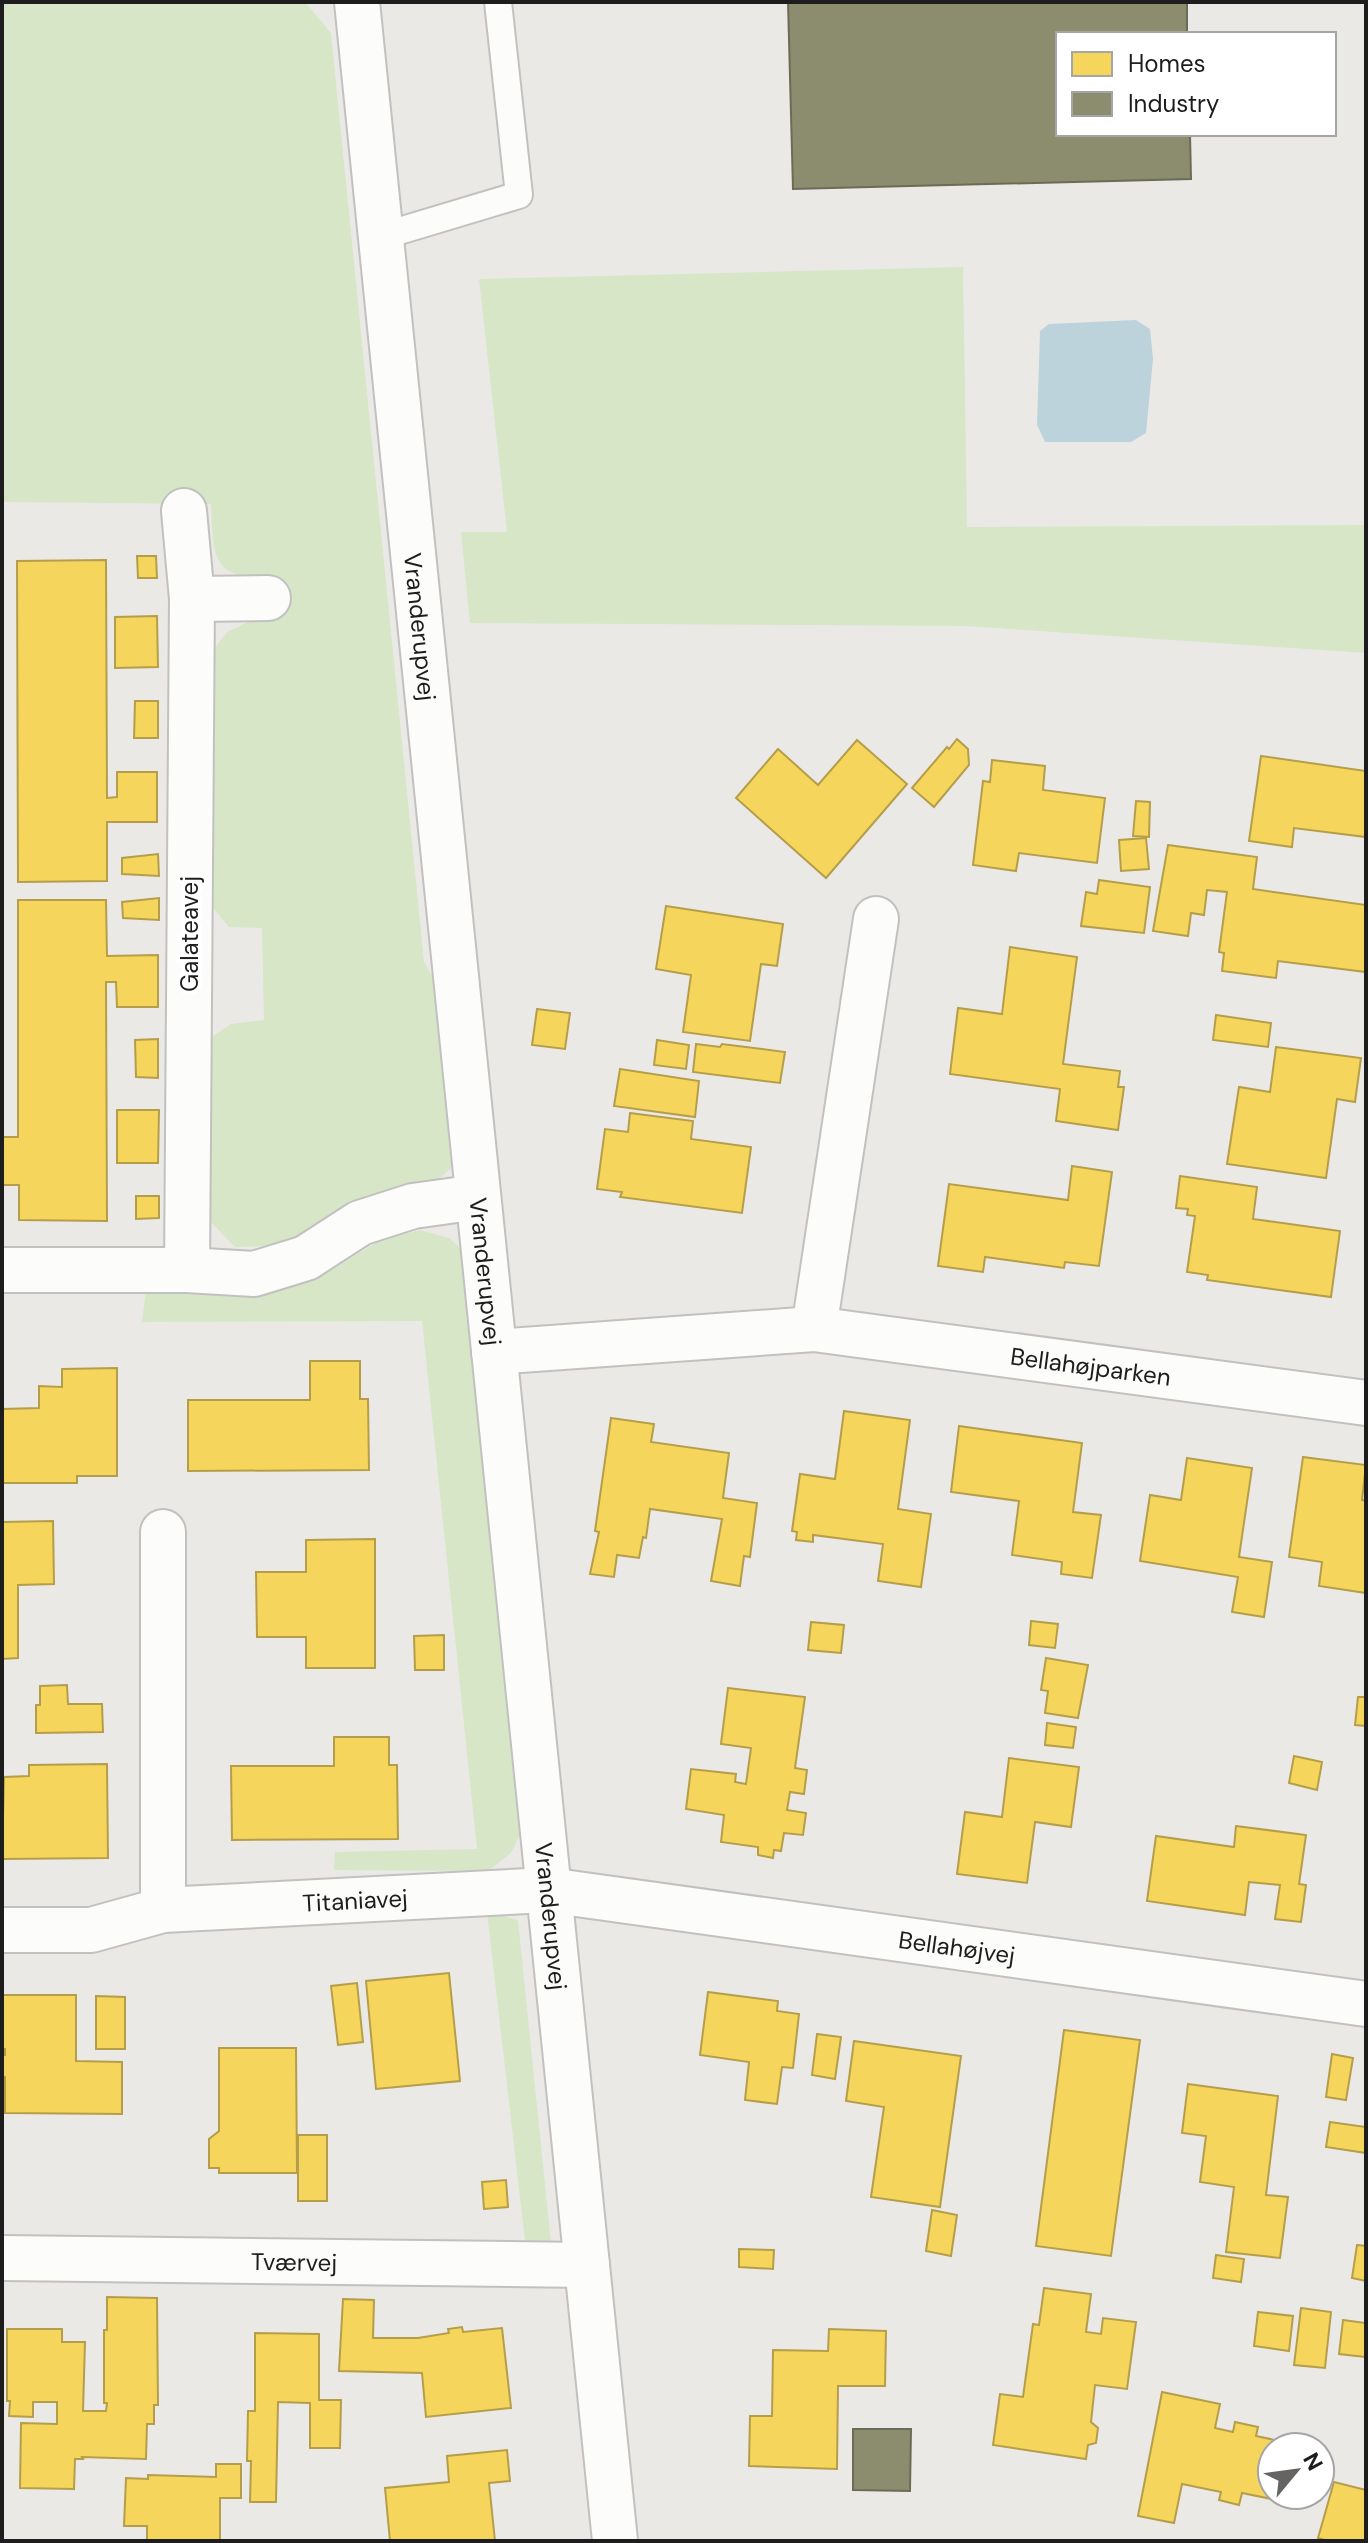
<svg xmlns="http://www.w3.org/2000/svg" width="1368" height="2543" font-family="'DM Sans',sans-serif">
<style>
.grass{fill:#d7e6c7}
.water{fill:#bcd3dc}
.homes{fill:#f6d55c;stroke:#b59e49;stroke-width:2}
.industry{fill:#8c8c6e;stroke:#6b6b56;stroke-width:2}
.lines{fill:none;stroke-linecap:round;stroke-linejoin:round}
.service-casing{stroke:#c2c1c0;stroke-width:30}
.minor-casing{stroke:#c2c1c0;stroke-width:48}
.service{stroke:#fcfcfb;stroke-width:26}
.minor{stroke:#fcfcfb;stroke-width:44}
.labels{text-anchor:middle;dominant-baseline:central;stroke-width:8;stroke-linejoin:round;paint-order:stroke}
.street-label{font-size:24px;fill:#1d1d1d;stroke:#fff}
</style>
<rect width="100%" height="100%" fill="#ebe9e6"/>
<g class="grass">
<path d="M 2,2 L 305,2 L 331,33 L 424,962 L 435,981 L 456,1164 L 435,1182 L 275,1246 L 235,1247 L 208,1219 L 210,1038 L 231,1024 L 264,1020 L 262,928 L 229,927 L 213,908 L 209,756 L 214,649 L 227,632 L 248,622 L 281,619 L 278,585 C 212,572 214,568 211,504 L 2,502 Z"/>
<path d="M 963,267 L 967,527 L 1366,525 L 1366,653 L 965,626 L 470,623 L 461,532 L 507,532 L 479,279 Z"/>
<path d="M 420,1230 L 449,1238 L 461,1249 L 520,1835 L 511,1853 L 488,1871 L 334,1870 L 335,1852 L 477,1849 L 422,1321 L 142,1322 L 146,1291 L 294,1283 L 332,1270 L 380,1240 Z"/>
<path d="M 487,1912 L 518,1920 L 552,2253 L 527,2258 Z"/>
</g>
<path class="water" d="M 1136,320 L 1150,329 L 1153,359 L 1146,433 L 1131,442 L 1045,442 L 1037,425 L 1040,331 L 1049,324 Z"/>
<g class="homes">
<path d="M 137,556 L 156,556 L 157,578 L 138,578 Z"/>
<path d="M 106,560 L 107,798 L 117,797 L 117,772 L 157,772 L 157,822 L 107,822 L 107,881 L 18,882 L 17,561 Z"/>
<path d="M 157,616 L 158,667 L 115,668 L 115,617 Z"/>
<path d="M 135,701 L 158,701 L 158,738 L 134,738 Z"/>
<path d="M 957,739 L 968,749 L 969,765 L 934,807 L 912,788 L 947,747 L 949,749 Z"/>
<path d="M 857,740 L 907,784 L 826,878 L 736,798 L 778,749 L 818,785 Z"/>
<path d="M 1261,756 L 1366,771 L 1366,837 L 1294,828 L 1292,847 L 1249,841 Z"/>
<path d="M 992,760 L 1045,766 L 1043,790 L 1105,798 L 1097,863 L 1019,853 L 1016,871 L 973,865 L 983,781 L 990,782 Z"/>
<path d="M 1136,801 L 1150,802 L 1149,837 L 1133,836 Z"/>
<path d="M 1146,838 L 1149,869 L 1121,871 L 1119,840 Z"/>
<path d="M 1168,845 L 1257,857 L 1253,889 L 1366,905 L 1366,972 L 1278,961 L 1276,978 L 1222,971 L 1224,953 L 1219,952 L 1227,892 L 1207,890 L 1204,915 L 1191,913 L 1188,936 L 1153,931 Z"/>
<path d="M 158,854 L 159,876 L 122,874 L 122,858 Z"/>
<path d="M 1099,880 L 1150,887 L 1144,933 L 1081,926 L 1086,892 L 1097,894 Z"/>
<path d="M 159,898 L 159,920 L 123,918 L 122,902 Z"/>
<path d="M 18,900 L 106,900 L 107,956 L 158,955 L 158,1007 L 117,1007 L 116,982 L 106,982 L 107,1221 L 19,1220 L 19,1185 L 2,1185 L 2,1137 L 18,1137 Z"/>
<path d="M 666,906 L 783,924 L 777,966 L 761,964 L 750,1041 L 683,1032 L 691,975 L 656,969 Z"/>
<path d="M 1010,947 L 1077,957 L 1063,1064 L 1120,1071 L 1118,1087 L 1124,1087 L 1118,1130 L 1056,1121 L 1060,1089 L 950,1074 L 958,1008 L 1002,1014 Z"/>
<path d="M 537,1009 L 570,1013 L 565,1049 L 532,1045 Z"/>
<path d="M 1216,1015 L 1271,1023 L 1268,1047 L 1213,1040 Z"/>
<path d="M 158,1039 L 158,1078 L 136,1077 L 135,1040 Z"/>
<path d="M 657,1040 L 689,1045 L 686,1069 L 654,1065 Z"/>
<path d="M 696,1044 L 720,1047 L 722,1044 L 785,1052 L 780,1083 L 693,1072 Z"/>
<path d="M 1276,1047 L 1361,1058 L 1355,1102 L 1337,1099 L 1326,1178 L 1227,1164 L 1239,1087 L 1270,1092 Z"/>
<path d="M 620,1069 L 699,1081 L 695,1117 L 614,1106 Z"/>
<path d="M 117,1110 L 159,1110 L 158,1163 L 117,1163 Z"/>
<path d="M 630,1113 L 693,1121 L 691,1139 L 751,1147 L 742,1213 L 620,1197 L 622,1192 L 597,1189 L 605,1129 L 628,1132 Z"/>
<path d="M 1072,1166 L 1112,1172 L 1099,1266 L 1065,1262 L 1064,1268 L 985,1257 L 983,1272 L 938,1266 L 949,1184 L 1068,1200 Z"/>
<path d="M 1180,1176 L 1257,1187 L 1253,1219 L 1340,1231 L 1331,1297 L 1207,1280 L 1208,1275 L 1187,1272 L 1195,1216 L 1187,1215 L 1188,1209 L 1176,1208 Z"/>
<path d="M 136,1196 L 159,1196 L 159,1218 L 136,1219 Z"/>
<path d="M 310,1361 L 360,1361 L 360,1399 L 368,1399 L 369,1470 L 188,1471 L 188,1400 L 310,1400 Z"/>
<path d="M 117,1368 L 117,1476 L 77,1476 L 77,1483 L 2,1483 L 2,1409 L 39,1408 L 39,1386 L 62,1387 L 62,1369 Z"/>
<path d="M 844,1411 L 910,1420 L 898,1509 L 931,1514 L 921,1587 L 878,1581 L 883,1544 L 813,1535 L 813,1542 L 796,1540 L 797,1532 L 792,1531 L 800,1474 L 835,1479 Z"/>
<path d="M 611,1418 L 654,1424 L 651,1442 L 729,1453 L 723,1498 L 757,1503 L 750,1557 L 744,1556 L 740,1586 L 711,1581 L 722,1519 L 650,1509 L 646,1538 L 643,1537 L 639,1558 L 617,1555 L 614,1577 L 590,1574 L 599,1532 L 595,1531 Z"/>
<path d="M 959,1426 L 1082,1443 L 1073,1512 L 1101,1515 L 1092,1578 L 1061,1574 L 1062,1562 L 1012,1555 L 1019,1501 L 951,1492 Z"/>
<path d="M 1303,1457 L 1366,1465 L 1362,1500 L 1366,1501 L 1366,1593 L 1319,1586 L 1322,1562 L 1289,1557 Z"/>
<path d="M 1187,1458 L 1252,1468 L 1239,1557 L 1272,1562 L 1264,1617 L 1232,1612 L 1238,1577 L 1140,1561 L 1150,1495 L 1181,1500 Z"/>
<path d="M 53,1521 L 54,1584 L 18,1585 L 18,1658 L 2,1659 L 2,1522 Z"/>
<path d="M 375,1539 L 375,1668 L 306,1668 L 306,1637 L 257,1637 L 256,1572 L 306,1572 L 306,1540 Z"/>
<path d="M 1031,1621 L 1058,1624 L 1055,1648 L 1029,1645 Z"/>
<path d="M 811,1622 L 844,1625 L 841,1653 L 808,1650 Z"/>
<path d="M 444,1635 L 444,1670 L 415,1670 L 414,1636 Z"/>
<path d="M 1046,1658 L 1088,1665 L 1078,1718 L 1045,1713 L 1048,1691 L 1041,1690 Z"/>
<path d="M 67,1685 L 68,1704 L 102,1704 L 103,1732 L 36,1733 L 36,1705 L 40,1705 L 40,1686 Z"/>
<path d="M 728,1688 L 805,1697 L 795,1768 L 807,1770 L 804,1794 L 790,1792 L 787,1810 L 806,1813 L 803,1835 L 784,1833 L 781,1851 L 774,1850 L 773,1858 L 758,1855 L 758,1847 L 721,1842 L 724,1815 L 686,1809 L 691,1769 L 736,1774 L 735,1782 L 746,1784 L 751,1748 L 721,1744 Z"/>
<path d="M 1358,1697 L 1366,1697 L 1366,1726 L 1355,1725 Z"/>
<path d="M 1047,1723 L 1076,1727 L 1073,1748 L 1045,1745 Z"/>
<path d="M 334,1737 L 389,1737 L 389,1765 L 397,1765 L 398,1839 L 232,1840 L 231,1766 L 334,1766 Z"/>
<path d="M 1294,1756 L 1322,1762 L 1317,1790 L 1289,1783 Z"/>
<path d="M 1009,1758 L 1079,1767 L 1071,1827 L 1035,1822 L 1027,1883 L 957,1874 L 965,1812 L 1002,1817 Z"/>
<path d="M 107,1764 L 108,1858 L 2,1859 L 4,1777 L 29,1776 L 29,1765 Z"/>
<path d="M 1236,1826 L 1306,1835 L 1299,1884 L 1306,1885 L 1301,1922 L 1275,1919 L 1280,1885 L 1249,1882 L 1245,1915 L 1147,1901 L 1156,1836 L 1234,1847 Z"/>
<path d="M 449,1973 L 460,2081 L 376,2089 L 366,1981 Z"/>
<path d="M 357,1983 L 363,2042 L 338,2045 L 331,1986 Z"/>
<path d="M 708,1992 L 778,2001 L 777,2011 L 799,2014 L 793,2068 L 782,2067 L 777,2104 L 745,2100 L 749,2062 L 700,2055 Z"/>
<path d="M 2,1995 L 76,1995 L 76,2061 L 122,2062 L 122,2114 L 5,2113 L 5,2077 L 2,2077 L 2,2055 L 5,2055 L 5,2049 L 2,2049 Z"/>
<path d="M 96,1996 L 125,1997 L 125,2049 L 96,2049 Z"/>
<path d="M 1064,2030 L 1140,2040 L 1111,2256 L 1036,2246 Z"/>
<path d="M 817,2034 L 841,2037 L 835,2079 L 812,2075 Z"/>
<path d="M 854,2041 L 961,2056 L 940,2207 L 871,2197 L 884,2107 L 846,2101 Z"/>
<path d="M 219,2048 L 296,2048 L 297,2173 L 219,2173 L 219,2168 L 209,2168 L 209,2139 L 219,2131 Z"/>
<path d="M 1332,2054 L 1353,2058 L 1346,2100 L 1326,2097 Z"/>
<path d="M 1188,2084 L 1278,2096 L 1266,2195 L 1288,2197 L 1280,2258 L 1226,2252 L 1234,2187 L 1200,2182 L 1206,2136 L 1182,2133 Z"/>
<path d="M 1330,2122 L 1366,2127 L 1366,2153 L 1326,2147 Z"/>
<rect x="298" y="2135" width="29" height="66"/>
<path d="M 506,2180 L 508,2207 L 484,2209 L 482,2182 Z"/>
<path d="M 932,2210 L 957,2215 L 951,2256 L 926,2251 Z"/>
<path d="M 1357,2245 L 1366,2246 L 1366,2281 L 1352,2278 Z"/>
<path d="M 739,2249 L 774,2250 L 773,2269 L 739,2267 Z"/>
<path d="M 1216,2255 L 1244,2259 L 1241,2282 L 1213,2278 Z"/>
<path d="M 1044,2288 L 1091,2294 L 1086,2332 L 1101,2334 L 1103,2318 L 1136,2322 L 1127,2389 L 1095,2385 L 1091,2422 L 1098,2428 L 1096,2443 L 1088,2445 L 1086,2459 L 993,2445 L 1000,2394 L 1023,2397 L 1033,2324 L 1039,2325 Z"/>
<path d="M 107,2297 L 157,2298 L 158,2405 L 154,2405 L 154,2424 L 147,2424 L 146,2459 L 82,2457 L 83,2459 L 75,2459 L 74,2489 L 20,2488 L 21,2423 L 57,2424 L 57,2402 L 33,2402 L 33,2417 L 9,2416 L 10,2401 L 7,2401 L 7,2329 L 62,2329 L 62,2342 L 85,2342 L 83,2411 L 106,2411 L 107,2403 L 104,2403 L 104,2330 L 107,2330 Z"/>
<path d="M 343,2299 L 374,2300 L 373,2338 L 418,2338 L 449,2333 L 448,2329 L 462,2327 L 463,2332 L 502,2328 L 511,2408 L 426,2417 L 422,2373 L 339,2371 Z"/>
<path d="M 1301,2308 L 1331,2312 L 1325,2368 L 1294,2365 Z"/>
<path d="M 1258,2312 L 1293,2316 L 1289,2351 L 1254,2346 Z"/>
<path d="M 1343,2320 L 1366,2323 L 1365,2357 L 1339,2354 Z"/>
<path d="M 829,2329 L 886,2331 L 885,2386 L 838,2386 L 837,2469 L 749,2466 L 750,2416 L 772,2416 L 773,2350 L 828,2351 Z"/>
<path d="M 255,2333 L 319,2334 L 319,2400 L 341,2400 L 340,2448 L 310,2448 L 310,2403 L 278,2402 L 276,2502 L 250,2502 L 251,2461 L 247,2461 L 248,2411 L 255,2411 Z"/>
<path d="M 1162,2392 L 1220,2404 L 1215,2428 L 1233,2432 L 1235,2422 L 1258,2427 L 1256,2436 L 1308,2447 L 1272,2447 L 1272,2495 L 1298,2495 L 1296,2504 L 1242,2493 L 1239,2505 L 1219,2500 L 1221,2492 L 1182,2484 L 1174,2523 L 1138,2516 Z"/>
<path d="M 507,2450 L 510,2481 L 489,2483 L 495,2541 L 390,2541 L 385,2488 L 449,2482 L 447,2456 Z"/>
<path d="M 216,2464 L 241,2464 L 241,2498 L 220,2498 L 220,2541 L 147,2541 L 147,2526 L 124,2526 L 126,2478 L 148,2479 L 148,2475 L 216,2477 Z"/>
<path d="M 1334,2482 L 1366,2490 L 1366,2541 L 1328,2541 L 1318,2538 Z"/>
</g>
<g class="industry">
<path d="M 788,2 L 1187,2 L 1187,34 L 1058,34 L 1058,134 L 1190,134 L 1191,179 L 793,189 Z"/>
<path d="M 853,2429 L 911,2429 L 910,2491 L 853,2490 Z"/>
</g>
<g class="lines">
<g class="service-casing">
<path id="service" d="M 379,237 L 519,195 L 498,2"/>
</g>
<g class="minor-casing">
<g id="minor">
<path id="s1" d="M 357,2 L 615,2541"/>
<path d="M 184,511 L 192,599 L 187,1270"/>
<path d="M 192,599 L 268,598"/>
<path d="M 2,1270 L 187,1270 L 254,1274 L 306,1258 L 360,1223 L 413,1206 L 478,1197"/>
<path d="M 814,1329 L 876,919"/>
<path id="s2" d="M 494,1352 L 814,1329 L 1366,1403"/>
<path d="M 163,1910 L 163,1532"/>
<path id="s3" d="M 2,1930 L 91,1930 L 163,1910 L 548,1890 L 1366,2004"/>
<path id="s4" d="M 2,2258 L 587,2265"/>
</g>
</g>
<use href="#service" class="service"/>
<use href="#minor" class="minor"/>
</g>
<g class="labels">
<g class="street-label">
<text stroke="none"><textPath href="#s1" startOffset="628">Vranderupvej</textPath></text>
<text transform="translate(189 934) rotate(-90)">Galateavej</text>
<text stroke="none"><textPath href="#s1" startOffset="1276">Vranderupvej</textPath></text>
<text stroke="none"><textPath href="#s2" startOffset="600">Bellahøjparken</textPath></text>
<text stroke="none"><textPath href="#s3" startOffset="356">Titaniavej</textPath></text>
<text stroke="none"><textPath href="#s1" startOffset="1924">Vranderupvej</textPath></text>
<text stroke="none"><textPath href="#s3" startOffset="962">Bellahøjvej</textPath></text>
<text stroke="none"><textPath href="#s4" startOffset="292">Tværvej</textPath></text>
</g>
</g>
<rect width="1368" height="2543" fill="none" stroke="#1d1d1d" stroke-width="8"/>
<rect x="1056" y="32" width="280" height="104" fill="#ffffff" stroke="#a5a5a5" stroke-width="2"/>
<rect x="1072" y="52" width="40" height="24" fill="#f6d55c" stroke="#a5a5a5" stroke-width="2"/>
<text x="1128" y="72" font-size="24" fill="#1d1d1d">Homes</text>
<rect x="1072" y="92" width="40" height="24" fill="#8c8c6e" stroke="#a5a5a5" stroke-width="2"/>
<text x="1128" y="112" font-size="24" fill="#1d1d1d">Industry</text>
<g transform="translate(1296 2471) rotate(61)"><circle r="38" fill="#ffffff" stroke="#a5a5a5" stroke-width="2"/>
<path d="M0-6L14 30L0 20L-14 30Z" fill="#656463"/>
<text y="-12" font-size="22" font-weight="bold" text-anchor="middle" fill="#1d1d1d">N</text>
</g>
</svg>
